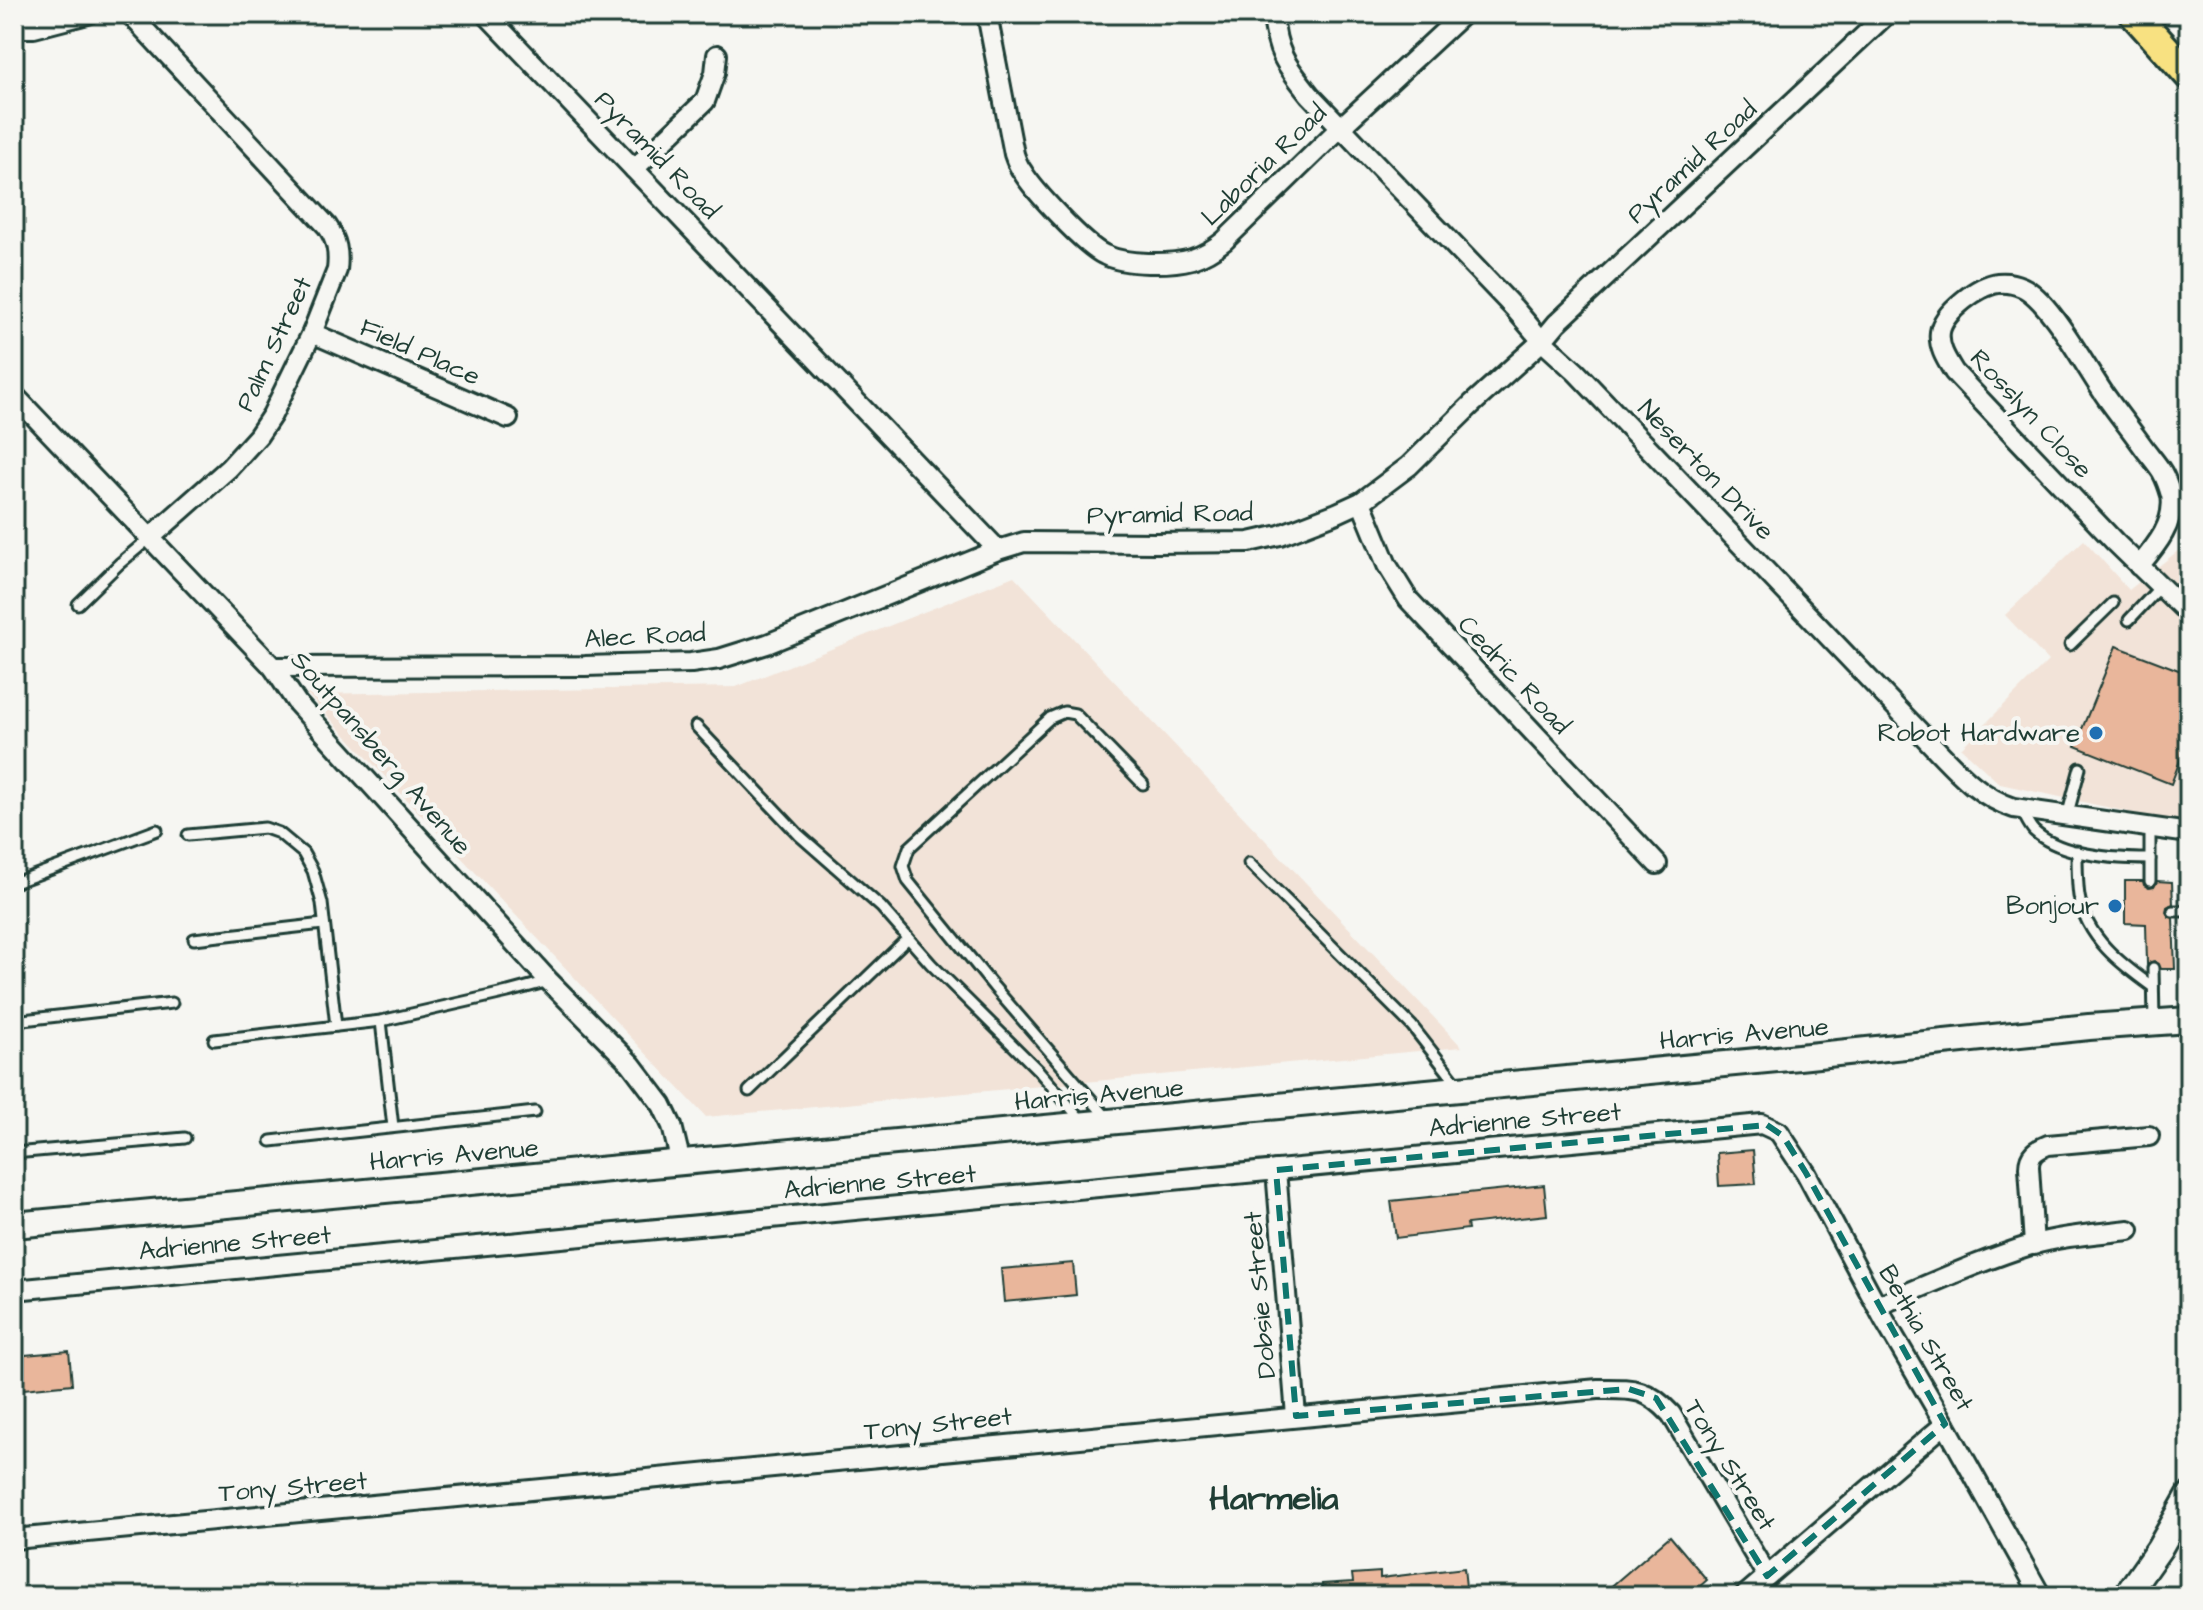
<svg xmlns="http://www.w3.org/2000/svg" width="2203" height="1610" font-family="'Architects Daughter',sans-serif">
<style>
.built{fill:#f2e3d8}
.building{fill:#e9b69b;stroke:#1f3d34;stroke-width:2}
.lines{fill:none;stroke-linecap:round;stroke-linejoin:round}
.lane-casing{stroke:#1f3d34;stroke-width:15}
.street-casing{stroke:#1f3d34;stroke-width:24}
.secondary-casing{stroke:#1f3d34;stroke-width:30}
.primary-casing{stroke:#1f3d34;stroke-width:34}
.lane{stroke:#f6f6f2;stroke-width:9}
.street{stroke:#f6f6f2;stroke-width:18}
.secondary{stroke:#f6f6f2;stroke-width:24}
.primary{stroke:#f8e181;stroke-width:28}
.marked{fill:none;stroke:#0f766e;stroke-width:6;stroke-dasharray:16 10;stroke-linejoin:round}
.poi-dot{fill:#1f6fb2;stroke:#f6f6f2;stroke-width:3}
.labels{text-anchor:middle;dominant-baseline:central;stroke-width:8;stroke-linejoin:round;paint-order:stroke}
.street-label{font-size:26px;fill:#1f3d34;stroke:#f6f6f2}
.poi-label{font-size:26px;fill:#1f3d34;stroke:#f6f6f2;text-anchor:end}
.district-label{font-size:34px;font-weight:bold;fill:#1f3d34;stroke:#f6f6f2}
</style>
<rect width="100%" height="100%" fill="#f6f6f2"/>
<filter id="ink" filterUnits="userSpaceOnUse"><feTurbulence type="fractalNoise" baseFrequency=".0125" numOctaves="2"/><feDisplacementMap in="SourceGraphic" scale="16" xChannelSelector="R" yChannelSelector="G"/><feConvolveMatrix kernelMatrix="1 2 1 2 8 2 1 2 1" color-interpolation-filters="sRGB"/></filter>
<g filter="url(#ink)">
<g class="built">
<path d="M 2084,540 L 2129,590 L 2189,542 L 2189,825 L 2000,784 L 1961,748 L 2048,661 L 2005,615 Z"/>
<path d="M 1014,576 L 1462,1047 L 706,1117 L 307,694 L 736,687 Z"/>
</g>
<g class="building">
<path d="M 2116,646 L 2189,674 L 2189,682 L 2185,695 L 2189,696 L 2189,737 L 2171,784 L 2075,746 Z"/>
<path d="M 2125,881 L 2143,881 L 2144,885 L 2149,888 L 2154,887 L 2157,881 L 2172,882 L 2173,904 L 2167,907 L 2166,912 L 2169,917 L 2173,918 L 2175,969 L 2161,969 L 2159,964 L 2154,961 L 2147,964 L 2146,924 L 2125,923 Z"/>
<path d="M 1753,1150 L 1756,1184 L 1719,1186 L 1717,1153 Z"/>
<path d="M 1544,1185 L 1547,1215 L 1467,1224 L 1468,1229 L 1396,1238 L 1391,1201 Z"/>
<path d="M 1073,1263 L 1076,1295 L 1004,1302 L 1001,1269 Z"/>
<path d="M 69,1351 L 72,1384 L 14,1390 L 14,1356 Z"/>
<path d="M 1670,1536 L 1707,1580 L 1689,1596 L 1600,1596 Z"/>
<path d="M 1464,1568 L 1467,1596 L 1322,1596 L 1322,1584 L 1353,1582 L 1352,1574 L 1380,1572 L 1380,1578 Z"/>
</g>
<g class="lines">
<g class="lane-casing">
<g id="lane">
<path d="M 78,604 L 119,564 L 151,537"/>
<path d="M 2129,620 L 2160,587"/>
<path d="M 2070,645 L 2113,603"/>
<path d="M 696,726 L 799,835 L 881,907 L 931,964 L 1038,1070 L 1082,1121"/>
<path d="M 2021,810 C 2025,816 2029,826 2034,831 C 2061,856 2116,859 2150,859"/>
<path d="M 2067,817 L 2080,768"/>
<path d="M 2150,828 L 2150,881"/>
<path d="M 188,835 L 265,828 L 279,833 L 303,853 L 313,871 L 322,903 L 336,1026"/>
<path d="M 2077,851 C 2077,866 2077,881 2079,896 C 2086,938 2121,964 2153,987"/>
<path d="M 1249,863 L 1412,1026 L 1459,1086"/>
<path d="M 14,883 L 157,830"/>
<path d="M 2173,911 L 2189,911"/>
<path d="M 194,939 L 323,924"/>
<path d="M 2153,968 L 2154,1021"/>
<path d="M 14,1021 L 172,1003"/>
<path d="M 381,1021 L 393,1127"/>
<path d="M 214,1040 L 381,1021 L 508,992 L 549,981"/>
<path d="M 749,1091 L 908,938"/>
<path d="M 1108,1119 L 994,987 L 908,881 L 903,866 L 909,848 L 1050,718 L 1064,712 L 1075,714 L 1143,784"/>
<path d="M 271,1141 L 535,1112"/>
<path d="M 14,1153 L 185,1138"/>
</g>
</g>
<g class="street-casing">
<g id="street">
<path d="M 130,14 L 327,226 C 337,240 339,253 337,270 L 312,333 L 272,415 L 258,436 L 229,468 L 151,537"/>
<path d="M 486,14 L 998,550 L 1024,542 L 1156,543 L 1249,542 L 1280,535 L 1337,513 L 1361,502 L 1409,466 L 1472,404 L 1542,341 L 1557,323 L 1887,14"/>
<path d="M 987,14 L 1014,154 C 1016,160 1018,166 1022,171 C 1033,190 1086,247 1105,255 C 1126,265 1170,265 1192,259 C 1204,255 1214,249 1224,241 L 1341,127 L 1463,14"/>
<path d="M 1273,14 C 1276,53 1286,65 1310,95 L 1514,308 L 1542,341 L 1576,372 L 1934,747 C 1958,772 1980,797 2014,808 L 2189,833"/>
<path d="M 14,28 L 34,28 L 88,14"/>
<path d="M 634,169 L 705,101 L 715,73 L 717,55"/>
<path d="M 312,333 L 508,418"/>
<path d="M 14,395 L 273,667 L 297,703 L 367,780 L 549,981 L 631,1064 L 662,1105 L 672,1126 L 681,1163"/>
<path d="M 1361,502 L 1387,565 L 1408,599 L 1657,864"/>
<path d="M 2139,566 C 2155,547 2176,523 2171,495 C 2169,488 2166,479 2162,472 C 2157,464 2150,456 2144,448 C 2132,431 2119,415 2107,398 C 2088,372 2050,299 2022,287 C 2015,284 2006,282 1998,283 C 1979,285 1943,312 1940,332 C 1938,347 1946,359 1954,372 L 2115,542 L 2189,614"/>
<path d="M 273,667 L 585,666 L 691,663 L 719,659 L 767,644 L 998,550"/>
<path d="M 1276,1170 L 1296,1416"/>
<path d="M 2034,1245 L 2029,1167 C 2029,1154 2036,1150 2048,1145 L 2149,1136"/>
<path d="M 14,1290 L 1762,1124 L 1779,1132 L 1806,1173 L 1885,1321 L 1945,1424 L 2041,1596"/>
<path d="M 1877,1306 C 1928,1285 1979,1261 2031,1245 C 2062,1236 2096,1234 2129,1230"/>
<path d="M 14,1539 L 1598,1389 C 1633,1389 1646,1387 1671,1414 L 1767,1576"/>
<path d="M 1744,1596 L 1945,1424"/>
</g>
</g>
<g class="secondary-casing">
<g id="secondary">
<path d="M 14,1225 L 1799,1057 L 2089,1027 L 2189,1020"/>
<path d="M 2126,1596 L 2159,1549 L 2189,1496"/>
</g>
</g>
<g class="primary-casing">
<path id="primary" d="M 2134,14 L 2189,75"/>
</g>
<use href="#lane" class="lane"/>
<use href="#street" class="street"/>
<use href="#secondary" class="secondary"/>
<use href="#primary" class="primary"/>
</g>
</g>
<path class="marked" d="M 1767,1125 L 1783,1136 L 1806,1173 L 1945,1424 L 1767,1576 L 1656,1398 L 1629,1389 L 1296,1416 L 1276,1170 Z"/>
<g class="poi-dot">
<circle cx="2096" cy="733" r="8"/>
<circle cx="2115" cy="906" r="8"/>
</g>
<g class="labels">
<g class="street-label">
<text transform="translate(657 155) rotate(46)">Pyramid Road</text>
<text transform="translate(1692 162) rotate(-43)">Pyramid Road</text>
<text transform="translate(1264 165) rotate(-44)">Laboria Road</text>
<text transform="translate(274 344) rotate(-65)">Palm Street</text>
<text transform="translate(420 352) rotate(24)">Field Place</text>
<text transform="translate(2031 414) rotate(47)">Rosslyn Close</text>
<text transform="translate(1706 470) rotate(46)">Neserton Drive</text>
<text transform="translate(1170 514) rotate(-1)">Pyramid Road</text>
<text transform="translate(645 636) rotate(-3)">Alec Road</text>
<text transform="translate(1514 675) rotate(47)">Cedric Road</text>
<text transform="translate(381 753) rotate(49)">Soutpansberg Avenue</text>
<text transform="translate(1744 1034) rotate(-5)">Harris Avenue</text>
<text transform="translate(1099 1095) rotate(-5)">Harris Avenue</text>
<text transform="translate(1525 1120) rotate(-5)">Adrienne Street</text>
<text transform="translate(454 1155) rotate(-5)">Harris Avenue</text>
<text transform="translate(880 1182) rotate(-5)">Adrienne Street</text>
<text transform="translate(235 1243) rotate(-5)">Adrienne Street</text>
<text transform="translate(1260 1295) rotate(-95)">Dobsie Street</text>
<text transform="translate(1926 1338) rotate(60)">Bethia Street</text>
<text transform="translate(938 1424) rotate(-6)">Tony Street</text>
<text transform="translate(1730 1465) rotate(58)">Tony Street</text>
<text transform="translate(293 1487) rotate(-5)">Tony Street</text>
</g>
<g class="poi-label">
<text x="2080" y="733">Robot Hardware</text>
<text x="2099" y="906">Bonjour</text>
</g>
<g class="district-label">
<text x="1274" y="1499">Harmelia</text>
</g>
</g>
<rect width="2203" height="1610" fill="none" stroke="#f6f6f2" stroke-width="48"/>
<rect x="24" y="24" width="2155" height="1562" fill="none" stroke="#1f3d34" stroke-width="3" filter="url(#ink)"/>
</svg>
